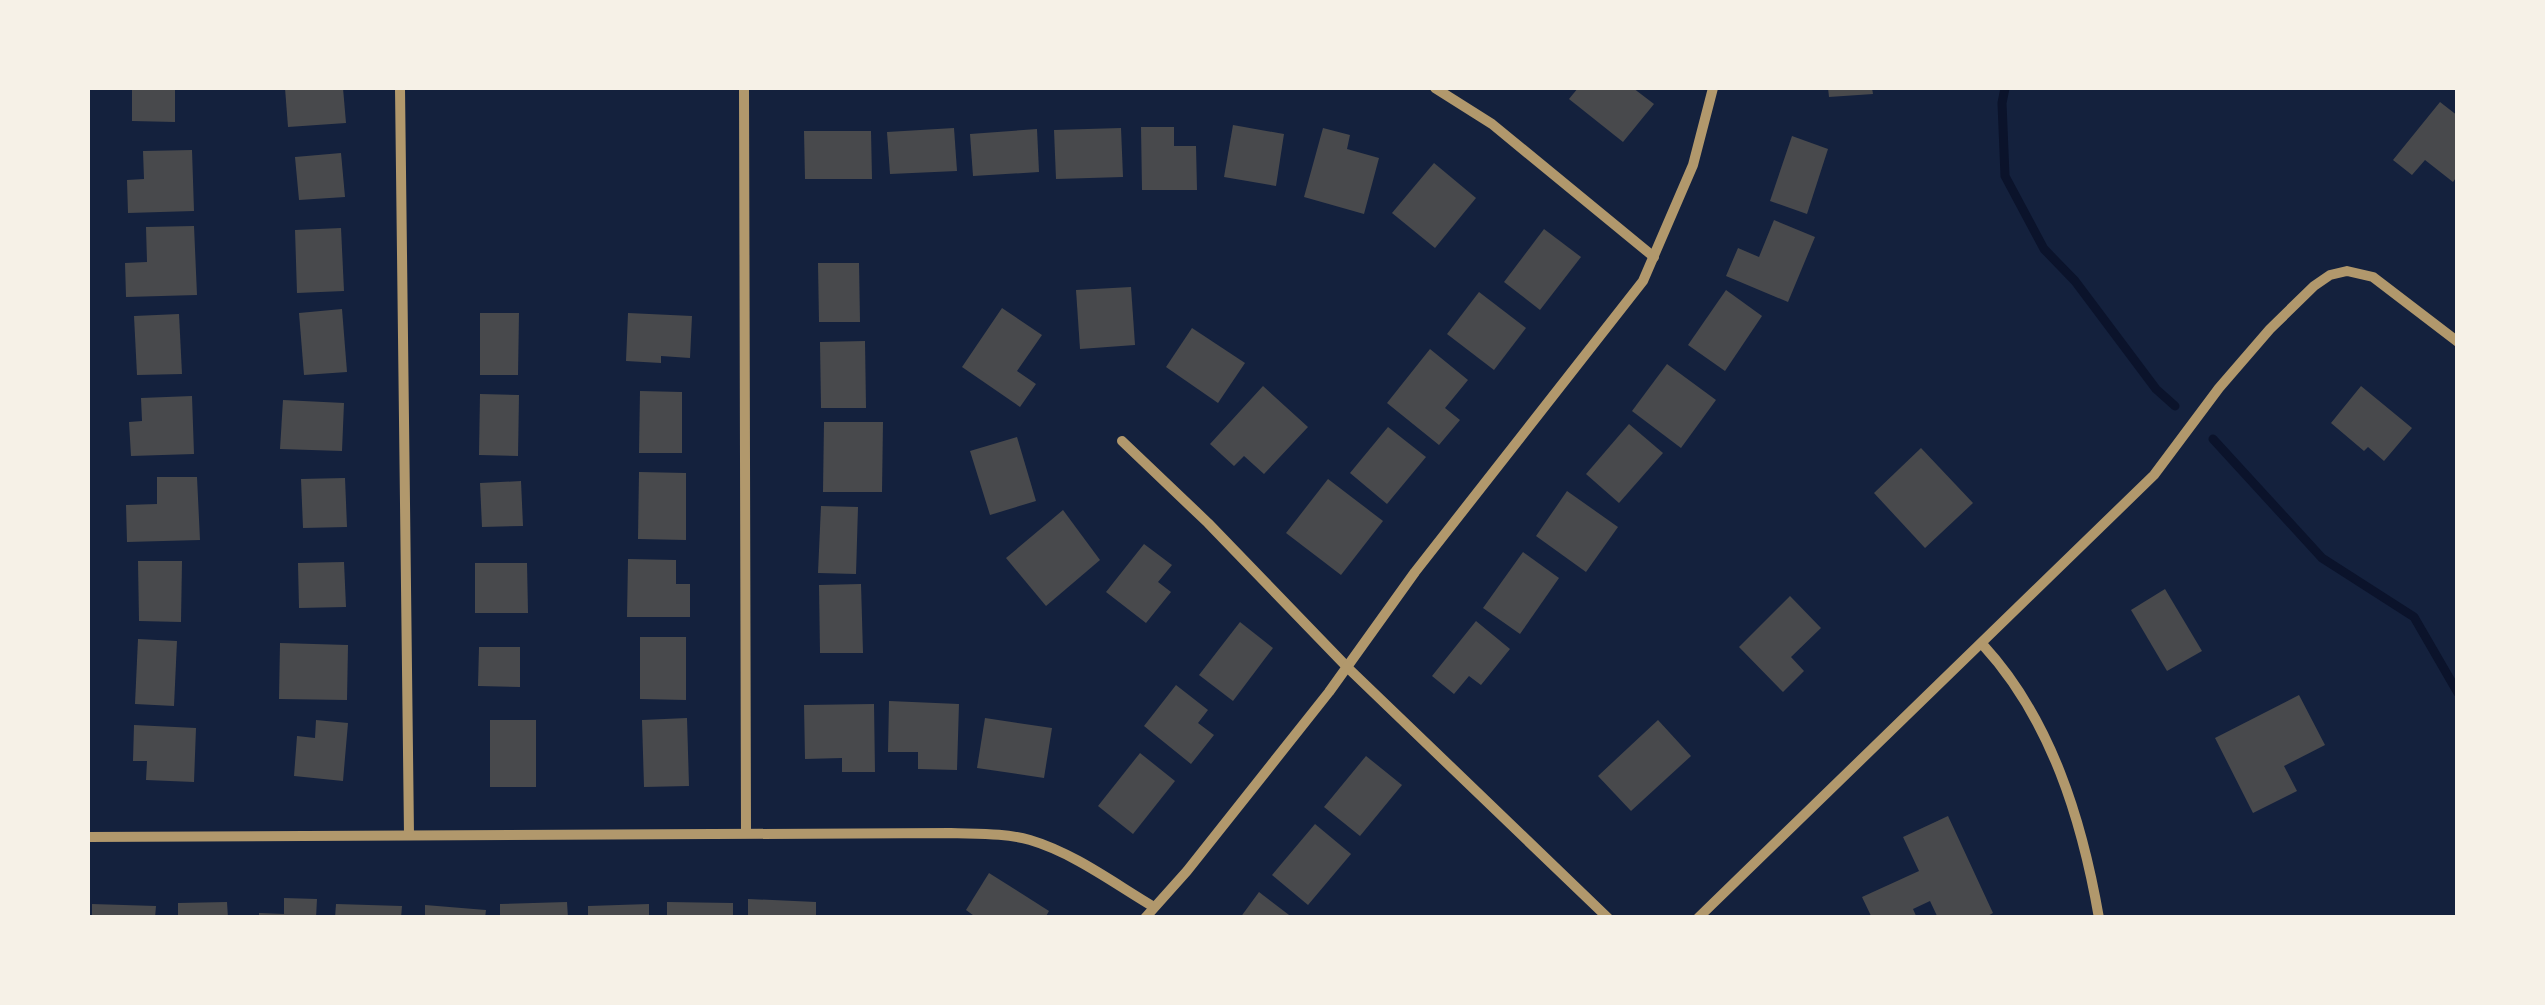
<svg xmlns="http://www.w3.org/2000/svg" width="2545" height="1005" font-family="'Source Sans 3',sans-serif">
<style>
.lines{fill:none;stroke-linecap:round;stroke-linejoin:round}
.stream{stroke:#0b132b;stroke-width:9}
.building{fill:#48494c}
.minor{stroke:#b1986c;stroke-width:10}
</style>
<rect width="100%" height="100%" fill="#14213d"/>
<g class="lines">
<g class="stream">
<path d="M 2005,88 L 2002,103 L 2005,176 L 2044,249 L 2075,281 L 2156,389 L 2175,406"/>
<path d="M 2213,439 L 2322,558 L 2414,617 L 2458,693"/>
</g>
</g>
<g class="building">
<path d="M 132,88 L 175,88 L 175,122 L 132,121 Z"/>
<path d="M 285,88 L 343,88 L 346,123 L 288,127 Z"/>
<path d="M 1578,88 L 1633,88 L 1654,104 L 1623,142 L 1569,99 Z"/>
<path d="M 1828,88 L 1872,88 L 1873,94 L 1829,97 Z"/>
<path d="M 2440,102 L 2458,116 L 2458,175 L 2453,182 L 2425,160 L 2412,175 L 2393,160 Z"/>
<path d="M 1233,125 L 1284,134 L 1276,186 L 1224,177 Z"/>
<path d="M 1141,127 L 1174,127 L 1174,146 L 1196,146 L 1197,190 L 1142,190 Z"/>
<path d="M 954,128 L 957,171 L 890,174 L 887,132 Z"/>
<path d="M 1121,128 L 1123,177 L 1056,179 L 1054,130 Z"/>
<path d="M 1323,128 L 1350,135 L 1347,149 L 1379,158 L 1364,214 L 1304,197 Z"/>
<path d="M 1037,129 L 1039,172 L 973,176 L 970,134 Z"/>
<path d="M 804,131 L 871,131 L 872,179 L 805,179 Z"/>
<path d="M 1792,136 L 1828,149 L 1807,214 L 1770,201 Z"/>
<path d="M 192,150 L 194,211 L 128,213 L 127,180 L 144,179 L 143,151 Z"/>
<path d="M 341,153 L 345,197 L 299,200 L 295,157 Z"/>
<path d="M 1434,163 L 1476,198 L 1435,248 L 1392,213 Z"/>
<path d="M 1774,220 L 1815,237 L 1788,302 L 1726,276 L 1738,248 L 1759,257 Z"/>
<path d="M 194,226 L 197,295 L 126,297 L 125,263 L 147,262 L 146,227 Z"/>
<path d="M 341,228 L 344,291 L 297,293 L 295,230 Z"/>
<path d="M 1544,229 L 1581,257 L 1540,310 L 1504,282 Z"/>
<path d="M 818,263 L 859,263 L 860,322 L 819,322 Z"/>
<path d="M 1131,287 L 1135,345 L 1080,349 L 1076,290 Z"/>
<path d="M 1726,290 L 1762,316 L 1725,371 L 1688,345 Z"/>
<path d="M 1479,292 L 1526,328 L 1494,370 L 1447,334 Z"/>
<path d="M 1002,308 L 1042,335 L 1017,371 L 1036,384 L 1020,407 L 962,367 Z"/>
<path d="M 342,309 L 347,372 L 304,375 L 299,313 Z"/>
<path d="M 480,313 L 519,313 L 518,375 L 480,375 Z"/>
<path d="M 628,313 L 692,316 L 690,358 L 661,356 L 661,363 L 626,361 Z"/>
<path d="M 179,314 L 182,374 L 137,375 L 134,316 Z"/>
<path d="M 1192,328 L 1245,363 L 1218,403 L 1166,367 Z"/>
<path d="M 865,341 L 866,408 L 821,408 L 820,342 Z"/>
<path d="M 1430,349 L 1468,380 L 1445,408 L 1460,420 L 1439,445 L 1387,403 Z"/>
<path d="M 1667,364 L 1716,400 L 1681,448 L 1632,411 Z"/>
<path d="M 1263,386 L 1308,427 L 1264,474 L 1244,456 L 1234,466 L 1210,444 Z"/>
<path d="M 2361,386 L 2412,428 L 2384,461 L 2368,447 L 2364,451 L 2331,423 Z"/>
<path d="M 640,391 L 682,392 L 682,453 L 639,453 Z"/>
<path d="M 480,394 L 519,395 L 518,456 L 479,455 Z"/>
<path d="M 192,396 L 194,454 L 131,456 L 129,422 L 142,421 L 141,398 Z"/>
<path d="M 283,400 L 344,403 L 342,451 L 280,449 Z"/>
<path d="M 824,422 L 883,422 L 882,492 L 823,492 Z"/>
<path d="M 1629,424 L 1663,453 L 1619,503 L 1586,474 Z"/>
<path d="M 1388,427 L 1426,457 L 1387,504 L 1350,473 Z"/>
<path d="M 1017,437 L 1036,501 L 990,515 L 970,451 Z"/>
<path d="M 1921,448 L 1973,503 L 1925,548 L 1874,493 Z"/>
<path d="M 639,472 L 686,473 L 686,540 L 638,539 Z"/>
<path d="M 157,477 L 197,477 L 200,540 L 127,542 L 126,505 L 157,504 Z"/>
<path d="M 345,478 L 347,527 L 303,528 L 301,479 Z"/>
<path d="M 1328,479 L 1383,521 L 1341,575 L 1286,533 Z"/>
<path d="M 521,481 L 523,526 L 482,527 L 480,483 Z"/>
<path d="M 1567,491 L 1618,527 L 1586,572 L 1536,536 Z"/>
<path d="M 821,506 L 858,507 L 856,574 L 818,573 Z"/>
<path d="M 1063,510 L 1100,560 L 1046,606 L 1006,558 Z"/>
<path d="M 1144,544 L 1172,565 L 1158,582 L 1171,592 L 1146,623 L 1106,592 Z"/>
<path d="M 1523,552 L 1559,578 L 1520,634 L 1483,608 Z"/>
<path d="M 628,559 L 676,560 L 676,584 L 690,584 L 690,617 L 627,617 Z"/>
<path d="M 138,561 L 182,561 L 181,622 L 139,621 Z"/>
<path d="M 344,562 L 346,607 L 299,608 L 298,563 Z"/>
<path d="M 475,563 L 527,563 L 528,613 L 475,613 Z"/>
<path d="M 861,584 L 863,653 L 820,653 L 819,585 Z"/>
<path d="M 2165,589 L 2202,651 L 2167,671 L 2131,610 Z"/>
<path d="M 1790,596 L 1821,628 L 1791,657 L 1804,671 L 1783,692 L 1739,647 Z"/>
<path d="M 1476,621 L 1510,649 L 1481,685 L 1469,676 L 1454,694 L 1432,676 Z"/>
<path d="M 1240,622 L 1273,648 L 1233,701 L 1199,675 Z"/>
<path d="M 640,637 L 686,637 L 686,700 L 640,699 Z"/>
<path d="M 138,639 L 177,641 L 174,706 L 135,704 Z"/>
<path d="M 280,643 L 348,645 L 347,700 L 279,699 Z"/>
<path d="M 479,647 L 520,647 L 520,687 L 478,686 Z"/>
<path d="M 1176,685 L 1208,710 L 1198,723 L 1214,735 L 1191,764 L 1144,726 Z"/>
<path d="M 2299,695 L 2325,745 L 2284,766 L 2297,791 L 2253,813 L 2215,738 Z"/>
<path d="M 889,701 L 959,704 L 957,770 L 918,769 L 918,752 L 888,752 Z"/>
<path d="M 874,704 L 875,772 L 842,772 L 842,758 L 805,759 L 804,705 Z"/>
<path d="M 687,718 L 689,786 L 644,787 L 642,720 Z"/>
<path d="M 985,718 L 1052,728 L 1044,778 L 977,768 Z"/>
<path d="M 316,720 L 348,723 L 343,781 L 294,776 L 297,736 L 315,738 Z"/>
<rect x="490" y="720" width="46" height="67"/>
<path d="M 1658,720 L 1691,756 L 1631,811 L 1598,776 Z"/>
<path d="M 134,725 L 196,728 L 194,782 L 146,780 L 147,761 L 133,761 Z"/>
<path d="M 1140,753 L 1175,781 L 1133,834 L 1098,806 Z"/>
<path d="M 1366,756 L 1402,785 L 1360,836 L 1324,807 Z"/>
<path d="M 1948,816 L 1993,913 L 1984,918 L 1938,918 L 1930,901 L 1913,909 L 1917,918 L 1872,918 L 1862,897 L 1919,871 L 1903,837 Z"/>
<path d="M 1315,824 L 1351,854 L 1308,905 L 1272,875 Z"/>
<path d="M 989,873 L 1049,911 L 1045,918 L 977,918 L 966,910 Z"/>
<path d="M 1259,892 L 1293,918 L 1240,918 Z"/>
<path d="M 284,898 L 317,899 L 316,918 L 259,918 L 259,913 L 284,914 Z"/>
<path d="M 748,899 L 816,902 L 816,918 L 748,918 Z"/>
<path d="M 227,902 L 228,918 L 178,918 L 178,903 Z"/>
<path d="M 567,902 L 568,918 L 500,918 L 500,904 Z"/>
<path d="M 667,902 L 733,903 L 733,918 L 667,918 Z"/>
<path d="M 92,904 L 156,906 L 155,918 L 92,918 Z"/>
<path d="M 336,904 L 402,906 L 401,918 L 335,918 Z"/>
<path d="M 649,904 L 649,918 L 588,918 L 588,906 Z"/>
<path d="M 425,905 L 486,910 L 485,918 L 425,918 Z"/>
</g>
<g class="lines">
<g class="minor">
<path d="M 400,88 L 409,835"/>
<path d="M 744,88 L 746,833"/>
<path d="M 1435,88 L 1492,124 L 1654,257"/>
<path d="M 1122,441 L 1208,523 L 1348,668 L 1608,918"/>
<path d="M 1983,645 C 2051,719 2082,820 2099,918"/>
<path d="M 88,837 L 951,833 C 977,834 1005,833 1030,840 C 1074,853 1115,884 1154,907"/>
<path d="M 1145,918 L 1187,871 L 1329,692 L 1415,572 L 1643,281 L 1693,165 L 1713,88"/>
<path d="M 1698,918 L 2154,475 L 2219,388 L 2270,329 L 2314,286 L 2330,275 L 2347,271 L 2373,277 L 2458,342"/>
</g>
</g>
<rect width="2545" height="1005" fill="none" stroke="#f6f1e7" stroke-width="180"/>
</svg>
